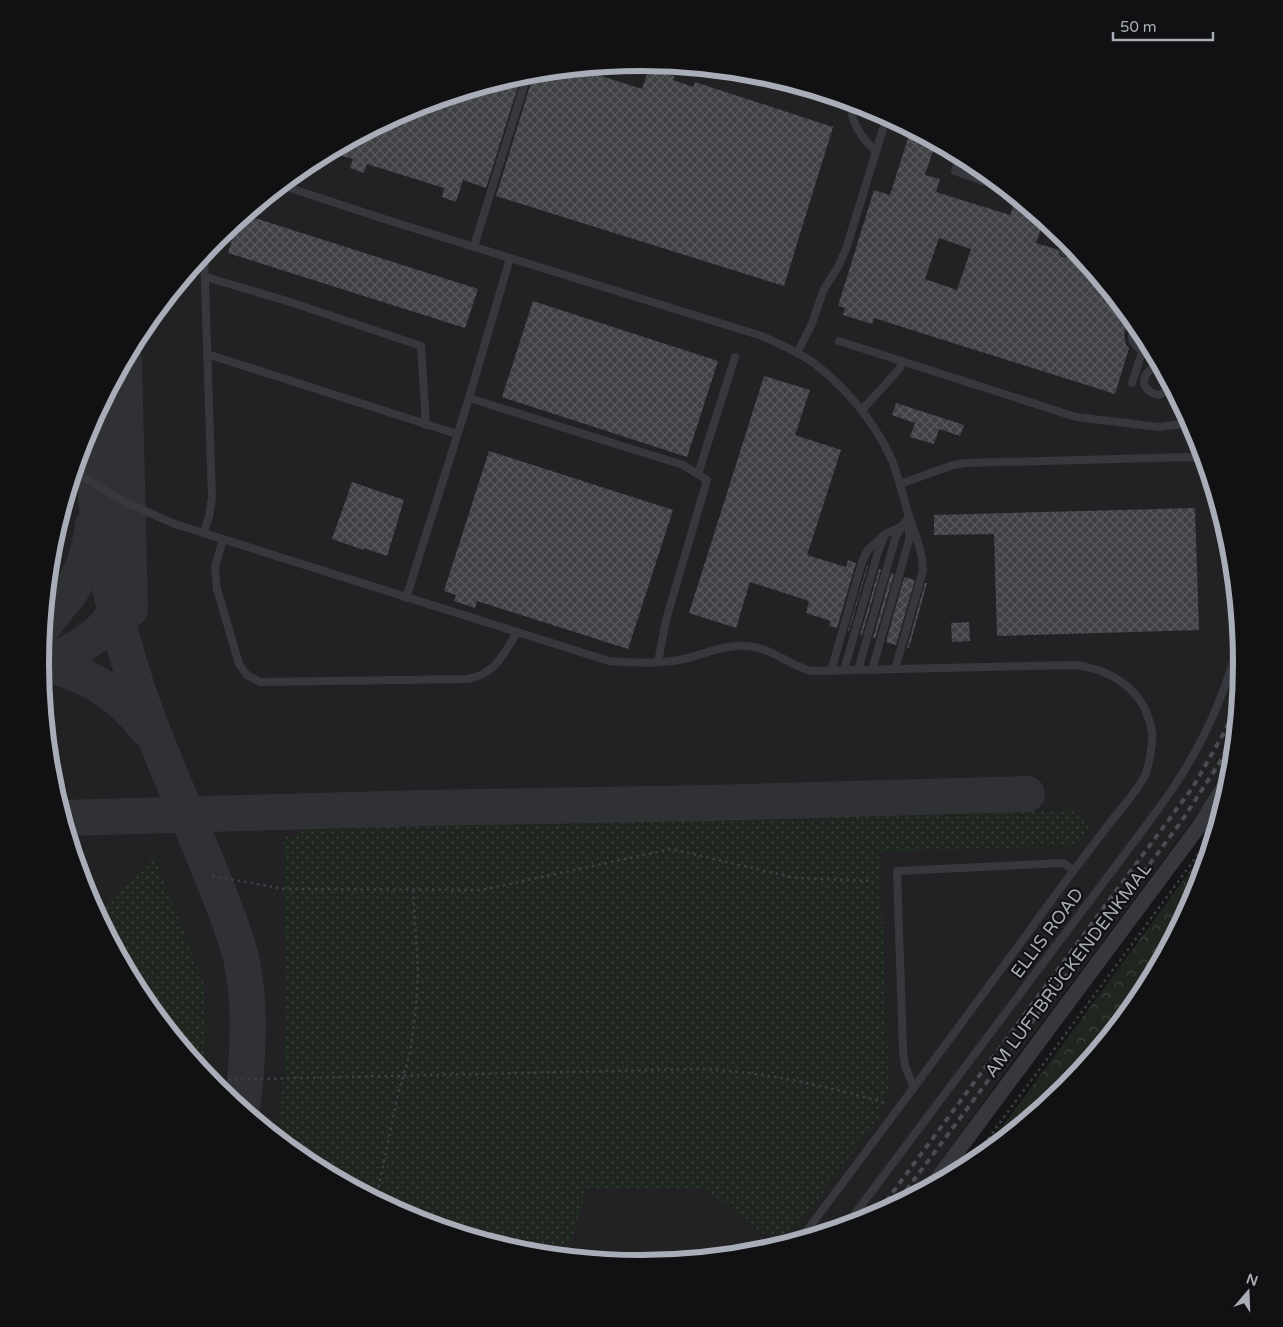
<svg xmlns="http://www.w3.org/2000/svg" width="1283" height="1327" font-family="'Varela Round',sans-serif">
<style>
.built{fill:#222225}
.grass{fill:url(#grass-dots)}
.forest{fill:url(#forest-crowns)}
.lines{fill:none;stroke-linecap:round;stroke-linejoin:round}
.taxiway{stroke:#303135;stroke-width:36}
.building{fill:url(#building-cross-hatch);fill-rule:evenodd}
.path{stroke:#3d3f44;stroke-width:2.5;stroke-dasharray:2.5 4;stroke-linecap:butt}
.lane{stroke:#37383d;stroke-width:8}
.street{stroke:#37383d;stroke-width:15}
.rail{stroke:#4a4c52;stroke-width:4;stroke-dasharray:6 5;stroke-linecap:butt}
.labels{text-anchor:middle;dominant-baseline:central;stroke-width:4.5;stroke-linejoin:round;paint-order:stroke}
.street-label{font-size:18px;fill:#a8adb8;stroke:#111113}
.rim{fill:none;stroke:#a8adb8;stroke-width:6}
</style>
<defs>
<pattern id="grass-dots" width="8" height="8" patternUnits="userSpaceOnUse" patternTransform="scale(1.25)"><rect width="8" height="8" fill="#1e261f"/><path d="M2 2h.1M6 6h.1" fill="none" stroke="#3c433d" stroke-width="1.8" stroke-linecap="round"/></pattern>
<pattern id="forest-crowns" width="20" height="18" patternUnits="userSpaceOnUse" patternTransform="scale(1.25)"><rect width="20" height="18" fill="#1e261f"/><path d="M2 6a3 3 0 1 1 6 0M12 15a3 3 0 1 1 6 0" fill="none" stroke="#3c433d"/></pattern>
<pattern id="building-cross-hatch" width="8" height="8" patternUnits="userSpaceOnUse" patternTransform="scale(1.25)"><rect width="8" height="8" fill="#404145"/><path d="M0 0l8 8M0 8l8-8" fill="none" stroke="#595a5e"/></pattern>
</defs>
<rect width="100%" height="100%" fill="#161618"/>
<path class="built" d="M 642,62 L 759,74 L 872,108 L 976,164 L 1067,238 L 1142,330 L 1197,434 L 1231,546 L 1243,664 L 1235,747 L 1209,796 L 1194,819 L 1017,1056 L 915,1196 L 871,1219 L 759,1253 L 641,1265 L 524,1253 L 411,1219 L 307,1163 L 216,1089 L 141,997 L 86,893 L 52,781 L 40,663 L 52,546 L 86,433 L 142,329 L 216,238 L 308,163 L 412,108 L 524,74 Z"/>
<g class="grass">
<path d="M 1072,810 L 1090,826 L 1076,846 L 880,852 L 889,1089 L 878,1111 L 881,1115 L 801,1222 C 789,1233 779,1241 763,1233 L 704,1188 L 587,1188 L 566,1258 L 524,1253 L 411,1219 L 307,1163 L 277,1139 C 291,1039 284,938 283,837 L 297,837 L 304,826 Z"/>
<path d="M 154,856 L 203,980 L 206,1015 L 206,1076 L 141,997 L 96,913 Z"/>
</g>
<path class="forest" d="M 1213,840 L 1197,894 L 1175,935 L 1093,1057 L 1067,1089 L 974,1165 Z"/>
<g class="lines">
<g class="taxiway">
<path d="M 124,361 L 130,609"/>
<path d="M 91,423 C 94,521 111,616 144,708 C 167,770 194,830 218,891 C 228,918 240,945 244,974 C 251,1018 247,1066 242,1110"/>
<path d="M 44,626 C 51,615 60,605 68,595 C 83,574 90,549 93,525"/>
<path d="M 40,663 C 84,671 119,693 146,728"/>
<path d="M 41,671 C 75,644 104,644 122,597"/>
<path d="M 63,818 L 422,808 L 710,803 L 1027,794"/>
</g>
</g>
<g class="building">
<path d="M 576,68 L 642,89 L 649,68 L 675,76 L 673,80 L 693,87 L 695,82 L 833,127 L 784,286 L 496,196 L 534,73 Z"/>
<path d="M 522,74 L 486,188 L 463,180 L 456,202 L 442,197 L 444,188 L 367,164 L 364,173 L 350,168 L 353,159 L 329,152 L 412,108 Z"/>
<path d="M 911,129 L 936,142 L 925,175 L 940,179 L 936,192 L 1010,215 L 1014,204 L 1020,206 L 1021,201 L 1044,219 L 1036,243 L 1059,250 L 1059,254 L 1062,257 L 1066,257 L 1069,254 L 1083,258 L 1121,304 L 1119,309 L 1127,311 L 1133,319 L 1128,324 L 1124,334 L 1126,345 L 1129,348 L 1115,394 L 874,318 L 872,324 L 843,315 L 845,308 L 838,306 L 874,190 L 890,195 ZM 939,238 L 971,249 L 957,290 L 925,279 Z"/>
<path d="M 245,215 L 478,289 L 465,328 L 228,253 L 238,220 Z"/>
<path d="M 533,301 L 718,361 L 687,457 L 502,397 Z"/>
<path d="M 764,376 L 810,390 L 795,435 L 841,450 L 807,555 L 846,567 L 848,560 L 856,563 L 837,628 L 829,626 L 831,621 L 806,613 L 809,601 L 750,582 L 736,628 L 689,613 Z"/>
<path d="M 896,403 L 964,425 L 960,436 L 939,429 L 934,444 L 910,437 L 915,423 L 892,415 Z"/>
<path d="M 489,451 L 673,510 L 628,649 L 477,601 L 475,608 L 454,601 L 456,595 L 444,591 Z"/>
<path d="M 352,482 L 404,500 L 387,556 L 364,548 L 364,550 L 332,539 Z"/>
<path d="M 1195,508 L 1199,630 L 997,636 L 994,534 L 934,535 L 934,515 Z"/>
<path d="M 867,566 L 868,566 L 849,631 L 848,631 Z"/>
<path d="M 879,569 L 881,570 L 862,635 L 860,635 Z"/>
<path d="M 891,573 L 894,574 L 875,639 L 873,638 Z"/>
<path d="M 904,577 L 915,580 L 896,645 L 886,642 Z"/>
<path d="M 925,583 L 927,583 L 909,648 L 907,648 Z"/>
<path d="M 969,622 L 970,641 L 952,642 L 951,623 Z"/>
</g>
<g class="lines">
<g class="path">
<path d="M 212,876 L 284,889 L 482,890 L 671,849 L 795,878 L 872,881"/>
<path d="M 209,1080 L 698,1069 C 761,1071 822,1085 882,1102 L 887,1106"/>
<path d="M 965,1170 L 1217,829"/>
<path d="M 376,1200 L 398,1094 L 410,1053 L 416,1007 L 418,972 L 413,890"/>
</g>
<g class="lane">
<path d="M 739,72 L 850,107"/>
<path d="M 852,102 C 847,118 864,141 876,151"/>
<path d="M 960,155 L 955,171 L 1008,190"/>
<path d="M 281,185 L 384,219 L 762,336 C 780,344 799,352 815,364 C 847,389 874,422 891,458 C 899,477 903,497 909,516 C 915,535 923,551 923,571 L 895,669"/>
<path d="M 474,246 L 528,73"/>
<path d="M 1064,252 L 1067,239"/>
<path d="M 206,277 L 290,302 L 421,346 L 426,425"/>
<path d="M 1138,325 C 1129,334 1130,342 1140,349 L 1151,347"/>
<path d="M 839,341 L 1076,417 L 1159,427 L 1183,424 L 1190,419"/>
<path d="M 797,353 L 811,326 L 824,289 L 838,267 L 846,249 L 887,116"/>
<path d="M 207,354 L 457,434"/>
<path d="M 1162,368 L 1159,366 C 1139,371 1139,392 1159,395 L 1173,388"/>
<path d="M 1132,383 L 1143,349"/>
<path d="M 469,398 L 683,465 L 707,480 L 666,620 L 658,662"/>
<path d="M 862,410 L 900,368 L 902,361"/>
<path d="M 74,472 L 127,503 L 175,524 L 609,661 C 632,663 655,664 679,660 C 701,656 723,644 746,646 C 770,647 789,665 811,671 L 1076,665 C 1107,669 1138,686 1148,717 C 1151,725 1153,735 1152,743 C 1151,752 1149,764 1146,773 C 1140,788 1123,806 1113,819 C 1092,846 1072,873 1051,901 C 968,1015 884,1128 799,1241"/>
<path d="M 698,474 L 735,357"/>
<path d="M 900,484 L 953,465 L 965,463 L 1190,457 L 1205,459"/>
<path d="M 203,533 L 209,517 L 212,498 L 204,253"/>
<path d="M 223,539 L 215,567 L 217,589 L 239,664 L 247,675 L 260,682 L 468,679 C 497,673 502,655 517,633"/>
<path d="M 406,598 L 469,398 L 510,258"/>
<path d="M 844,670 L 878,552 L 885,534 L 902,526"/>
<path d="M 858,670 L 896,536 L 909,516"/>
<path d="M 872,670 L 909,540 L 909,523"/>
<path d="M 831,671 L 862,562 L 867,551 L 883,536"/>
<path d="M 914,1088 L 905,1066 L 903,1050 L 897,871 L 1063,863 L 1074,870"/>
<path d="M 845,1227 L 1145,827 C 1156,812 1167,798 1177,782 C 1206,738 1227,688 1240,637"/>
</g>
<path class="street" d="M 931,1187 L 1200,825 L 1232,773"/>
<g class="rail">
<path d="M 893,1208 L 1181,822 L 1220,762 L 1236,730"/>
<path d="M 873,1219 L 1193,787 L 1226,729 L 1240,695"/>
</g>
</g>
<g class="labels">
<g class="street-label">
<text transform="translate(1047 933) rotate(-53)">ELLIS ROAD</text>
<text transform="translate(1068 970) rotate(-53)">AM LUFTBRÜCKENDENKMAL</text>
</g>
</g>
<path d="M0 0H1283V1327H0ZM49 663a592 592 0 1 1 1184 0a592 592 0 1 1-1184 0Z" fill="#111113" fill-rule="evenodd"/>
<path class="rim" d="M49 663a592 592 0 1 1 1184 0a592 592 0 1 1-1184 0Z"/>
<g transform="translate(1248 1292) rotate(19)" stroke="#111113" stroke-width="4" paint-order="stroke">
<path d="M0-4L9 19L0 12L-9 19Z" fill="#a8adb8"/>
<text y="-8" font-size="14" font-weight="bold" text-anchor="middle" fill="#a8adb8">N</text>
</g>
<path d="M1113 32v8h100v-8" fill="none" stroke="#a8adb8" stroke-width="2.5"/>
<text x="1120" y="32" font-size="15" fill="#a8adb8" stroke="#111113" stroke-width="4" paint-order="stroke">50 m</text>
</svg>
